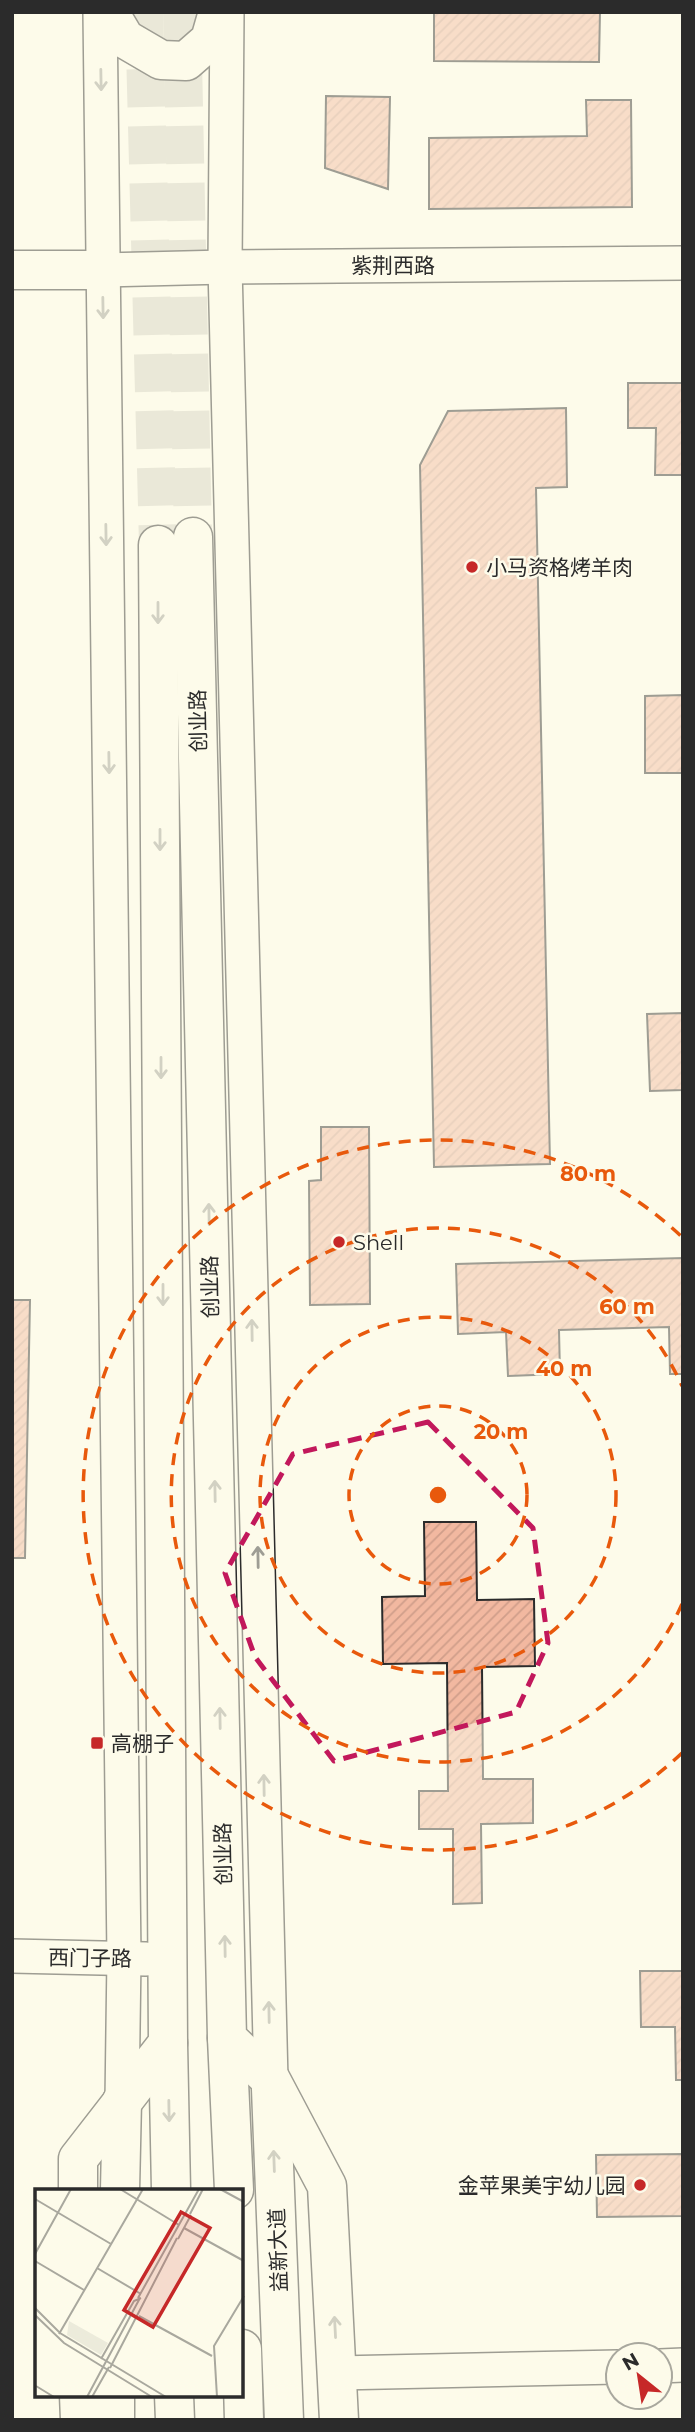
<svg xmlns="http://www.w3.org/2000/svg" width="695" height="2432" font-family="Montserrat,'Noto Sans SC',sans-serif">
<style>
.building{fill:url(#building-hatch);stroke:#2b2b2b;stroke-width:2}
.lines{fill:none;stroke-linecap:round;stroke-linejoin:round}
.major-tunnel{stroke:#d3d1c4;stroke-width:38;stroke-dasharray:38 19;stroke-linecap:butt}
.minor-casing{stroke:#2b2b2b;stroke-width:36}
.major-casing{stroke:#2b2b2b;stroke-width:41}
.highway-casing{stroke:#2b2b2b;stroke-width:41}
.minor{stroke:#fdfbea;stroke-width:33}
.major{stroke:#fdfbea;stroke-width:38}
.highway{stroke:#fdfbea;stroke-width:38}
.oneway{stroke:#9e9d94}
.marked{fill:none;stroke:#c2185b;stroke-width:5;stroke-dasharray:14 9;stroke-linejoin:round}
.ring{fill:none;stroke:#e8590c;stroke-width:3.5;stroke-dasharray:12 9}
.poi-dot{fill:#c62828;stroke:#fdfbea;stroke-width:2.5}
.labels{text-anchor:middle;dominant-baseline:central;stroke-width:5;stroke-linejoin:round;paint-order:stroke}
.street-label{font-size:21px;fill:#2b2b2b;stroke:#fdfbea}
.poi-label{font-size:21px;fill:#2b2b2b;stroke:#fdfbea;text-anchor:start}
.inset-road{fill:none;stroke:#a9a89e;stroke-width:2}
.view{fill:#c62828;fill-opacity:0.15;stroke:#c62828;stroke-width:3.5}
.inset-edge{fill:none;stroke:#2b2b2b;stroke-width:3.5}
.centre{fill:#e8590c;stroke:#fdfbea;stroke-width:3.5}
.ring-label{font-size:21px;text-anchor:middle;font-weight:bold;fill:#e8590c;stroke:#fdfbea;stroke-width:5;stroke-linejoin:round;paint-order:stroke}
</style>
<defs>
<pattern id="building-hatch" width="6" height="6" patternUnits="userSpaceOnUse" patternTransform="scale(1.75)"><rect width="6" height="6" fill="#f2b8a0"/><path d="M-1 1l2-2M0 6l6-6M5 7l2-2" fill="none" stroke="#d09e8a"/></pattern>
</defs>
<rect width="100%" height="100%" fill="#fdfbea"/>
<g class="building">
<path d="M 434,12 L 600,12 L 599,62 L 434,61 Z"/>
<path d="M 326,96 L 390,97 L 388,189 L 325,168 Z"/>
<path d="M 586,100 L 631,100 L 632,207 L 429,209 L 429,138 L 587,136 Z"/>
<path d="M 628,383 L 683,383 L 683,475 L 655,475 L 656,428 L 628,428 Z"/>
<path d="M 566,408 L 567,487 L 536,488 L 550,1164 L 434,1167 L 420,465 L 448,411 Z"/>
<path d="M 683,695 L 683,773 L 645,773 L 645,696 Z"/>
<path d="M 683,1013 L 683,1090 L 650,1091 L 647,1014 Z"/>
<path d="M 321,1127 L 369,1127 L 370,1304 L 310,1305 L 309,1181 L 321,1180 Z"/>
<path d="M 683,1258 L 683,1374 L 670,1374 L 669,1327 L 559,1330 L 560,1374 L 508,1376 L 506,1332 L 458,1334 L 456,1264 Z"/>
<path d="M 12,1300 L 30,1300 L 25,1558 L 12,1558 Z"/>
<path d="M 424,1522 L 476,1522 L 477,1600 L 534,1599 L 535,1666 L 482,1667 L 483,1779 L 533,1779 L 533,1823 L 481,1824 L 482,1903 L 453,1904 L 453,1829 L 419,1829 L 419,1791 L 448,1791 L 447,1663 L 383,1664 L 382,1597 L 425,1596 Z"/>
<path d="M 640,1971 L 683,1971 L 683,2080 L 676,2080 L 675,2027 L 641,2027 Z"/>
<path d="M 683,2154 L 683,2216 L 597,2217 L 596,2155 Z"/>
</g>
<g class="lines">
<g class="major-tunnel">
<path d="M 144,12 L 158,545"/>
<path d="M 182,12 L 193,537"/>
</g>
<g class="minor-casing">
<g id="minor">
<path d="M 100,12 L 124,1957 L 122,2101"/>
<path d="M 227,12 L 225,267 L 271,2080"/>
<path d="M 103,270 L 225,267 L 683,263"/>
<path d="M 12,1956 L 146,1959"/>
<path d="M 660,2366 L 683,2365"/>
<path d="M 338,2373 L 618,2367"/>
</g>
</g>
<g class="major-casing">
<g id="major">
<path d="M 109,12 L 125,39 L 161,60 L 186,61 L 210,40 L 218,12"/>
<path d="M 12,270 L 103,270"/>
<path d="M 193,537 L 227,2038 L 271,2080 L 327,2186 L 339,2420"/>
<path d="M 271,2089 L 284,2420"/>
<path d="M 78,2190 L 78,2159 L 168,2043 L 158,545"/>
<path d="M 120,2190 L 122,2101"/>
<path d="M 79,2395 L 80,2420"/>
<path d="M 115,2395 L 115,2420"/>
</g>
</g>
<g class="highway-casing">
<g id="highway">
<path d="M 227,2038 L 234,2190"/>
<path d="M 168,2043 L 171,2190"/>
<path d="M 242,2349 L 244,2420"/>
<path d="M 174,2395 L 175,2420"/>
</g>
</g>
<use href="#minor" class="minor"/>
<use href="#major" class="major"/>
<use href="#highway" class="highway"/>
</g>
<defs><path id="oneway-shaft" d="M-6 0H5M1.5-3L5.5 0L1.5 3" fill="none" stroke-width="1.6" stroke-linecap="round" stroke-linejoin="round" transform="scale(1.75)"/></defs>
<g class="oneway">
<use href="#oneway-shaft" transform="translate(101 80) rotate(89)"/>
<use href="#oneway-shaft" transform="translate(103 308) rotate(89)"/>
<use href="#oneway-shaft" transform="translate(106 535) rotate(89)"/>
<use href="#oneway-shaft" transform="translate(158 613) rotate(90)"/>
<use href="#oneway-shaft" transform="translate(109 763) rotate(89)"/>
<use href="#oneway-shaft" transform="translate(160 840) rotate(90)"/>
<use href="#oneway-shaft" transform="translate(161 1068) rotate(90)"/>
<use href="#oneway-shaft" transform="translate(209 1214) rotate(-91)"/>
<use href="#oneway-shaft" transform="translate(163 1295) rotate(90)"/>
<use href="#oneway-shaft" transform="translate(252 1330) rotate(-91)"/>
<use href="#oneway-shaft" transform="translate(215 1491) rotate(-91)"/>
<use href="#oneway-shaft" transform="translate(258 1557) rotate(-91)"/>
<use href="#oneway-shaft" transform="translate(220 1718) rotate(-91)"/>
<use href="#oneway-shaft" transform="translate(264 1785) rotate(-91)"/>
<use href="#oneway-shaft" transform="translate(225 1946) rotate(-91)"/>
<use href="#oneway-shaft" transform="translate(269 2012) rotate(-91)"/>
<use href="#oneway-shaft" transform="translate(169 2111) rotate(89)"/>
<use href="#oneway-shaft" transform="translate(274 2161) rotate(-92)"/>
<use href="#oneway-shaft" transform="translate(335 2327) rotate(-93)"/>
</g>
<path d="M0 0H695V2432H0ZM 428,1422 L 533,1528 L 548,1643 L 516,1712 L 334,1761 L 255,1657 L 225,1573 L 293,1454 Z" fill="#fdfbea" fill-opacity=".55" fill-rule="evenodd"/>
<path class="marked" d="M 428,1422 L 533,1528 L 548,1643 L 516,1712 L 334,1761 L 255,1657 L 225,1573 L 293,1454 Z"/>
<g class="ring">
<circle cx="438" cy="1495" r="89"/>
<circle cx="438" cy="1495" r="178"/>
<path d="M682 1604A267 267 0 1 1 682 1386"/>
<path d="M682 1753A355 355 0 1 1 682 1237"/>
</g>
<g class="poi-dot">
<circle cx="472" cy="567" r="7"/>
<circle cx="339" cy="1242" r="7"/>
<rect x="90" y="1736" width="14" height="14" rx="3.5"/>
<circle cx="640" cy="2185" r="7"/>
</g>
<g class="labels">
<g class="street-label">
<text x="393" y="265">紫荆西路</text>
<text transform="translate(198 721) rotate(-91)">创业路</text>
<text transform="translate(210 1287) rotate(-91)">创业路</text>
<text transform="translate(223 1854) rotate(-91)">创业路</text>
<text transform="translate(90 1958) rotate(1)">西门子路</text>
<text transform="translate(278 2250) rotate(-92)">益新大道</text>
</g>
<g class="poi-label">
<text x="486" y="567">小马资格烤羊肉</text>
<text x="353" y="1242">Shell</text>
<text x="111" y="1743">高棚子</text>
<text x="626" y="2185" text-anchor="end">金苹果美宇幼儿园</text>
</g>
</g>
<g transform="translate(35 2189)">
<rect width="208" height="208" fill="#fdfbea"/>
<path d="M 34,132 L 73,154 L 66,166 L 32,146 Z" fill="#ecebdb"/>
<path class="inset-road" d="M 85,0 L 144,36M 185,0 L 209,13M 0,10 L 76,55M 155,25 L 168,0M 149,39 L 209,72M 143,50 L 156,26M 0,65 L 36,0M 0,72 L 49,101M 62,79 L 106,105M 103,109 L 164,0M 0,119 L 25,144 L 131,208M 0,126 L 29,154 L 117,208M 104,127 L 177,167M 24,145 L 108,0M 66,170 L 99,112 L 106,109M 75,179 L 142,49M 1,197 L 19,208M 52,208 L 105,109M 57,208 L 74,178M 182,208 L 179,157 L 209,107"/>
<path class="view" d="M 146,23 L 175,39 L 118,138 L 89,121 Z"/>
<rect width="208" height="208" class="inset-edge"/>
</g>
<circle cx="438" cy="1495" r="10" class="centre"/>
<g class="ring-label">
<text x="588" y="1181">80 m</text>
<text x="627" y="1314">60 m</text>
<text x="564" y="1376">40 m</text>
<text x="501" y="1439">20 m</text>
</g>
<rect width="695" height="2432" fill="none" stroke="#2b2b2b" stroke-width="28"/>
<g transform="translate(639 2376) rotate(330)"><circle r="33" fill="#fdfbea" stroke="#a9a89e" stroke-width="2"/>
<path d="M0-5L12 26L0 18L-12 26Z" fill="#c62828"/>
<text y="-10" font-size="19" font-weight="bold" text-anchor="middle" fill="#2b2b2b">N</text>
</g>
</svg>
